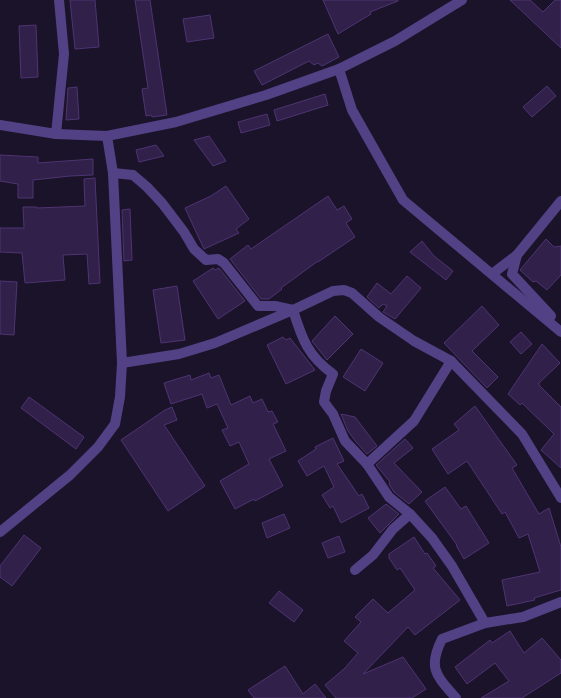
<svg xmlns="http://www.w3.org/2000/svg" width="561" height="698" font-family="Inter,sans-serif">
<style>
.building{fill:#312049;stroke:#4e3473}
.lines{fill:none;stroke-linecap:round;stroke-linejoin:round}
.minor{stroke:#524185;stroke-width:10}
.tertiary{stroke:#524185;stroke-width:10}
</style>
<rect width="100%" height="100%" fill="#1b1329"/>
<g class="building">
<path d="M 70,0 L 95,0 L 99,47 L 75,49 Z"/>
<path d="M 135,0 L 150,0 L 167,115 L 152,117 L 151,115 L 146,116 L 142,89 L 148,88 Z"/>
<path d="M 323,0 L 398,0 L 398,1 L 370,12 L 371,14 L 338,34 Z"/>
<path d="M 510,0 L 530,0 L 543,12 L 555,0 L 561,0 L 561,48 Z"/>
<path d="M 210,15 L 214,38 L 187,42 L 183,19 Z"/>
<path d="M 36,25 L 38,77 L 21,78 L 19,26 Z"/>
<path d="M 328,34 L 339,57 L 322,66 L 318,63 L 314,65 L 309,61 L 262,85 L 254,71 Z"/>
<path d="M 547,86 L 556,96 L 532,117 L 523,107 Z"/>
<path d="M 77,87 L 79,119 L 66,120 L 68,88 Z"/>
<path d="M 325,94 L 328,105 L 277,121 L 274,110 Z"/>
<path d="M 267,114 L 270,125 L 241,133 L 238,122 Z"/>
<path d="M 209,136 L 226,161 L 213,166 L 194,140 Z"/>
<path d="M 156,145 L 164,156 L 139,162 L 136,150 Z"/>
<path d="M 0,155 L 38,157 L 38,163 L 93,159 L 93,175 L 70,176 L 33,180 L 33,198 L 18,198 L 18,184 L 0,181 Z"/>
<path d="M 95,178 L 100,283 L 89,284 L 87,254 L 63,255 L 65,280 L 25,283 L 22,253 L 0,252 L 0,228 L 24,228 L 23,207 L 37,207 L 37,208 L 85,206 L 84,179 Z"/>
<path d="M 226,186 L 249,219 L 236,229 L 239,233 L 204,249 L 185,208 L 211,196 Z"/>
<path d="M 328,196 L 337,210 L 344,206 L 352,219 L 346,223 L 355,237 L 318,262 L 318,261 L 281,288 L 282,289 L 269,299 L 261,299 L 230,259 L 248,245 L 251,249 Z"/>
<path d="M 130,209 L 132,260 L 124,261 L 122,210 Z"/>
<path d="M 546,239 L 554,247 L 561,246 L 561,275 L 547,290 L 536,281 L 533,282 L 520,270 Z"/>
<path d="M 422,241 L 434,256 L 453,271 L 446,280 L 410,252 Z"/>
<path d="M 213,268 L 215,270 L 219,268 L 245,301 L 218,319 L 193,281 Z"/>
<path d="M 407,276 L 421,288 L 395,319 L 383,312 L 387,306 L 383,304 L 379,308 L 367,297 L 377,283 L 391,294 Z"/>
<path d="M 0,281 L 17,282 L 14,335 L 0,334 Z"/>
<path d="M 177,286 L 185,340 L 161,343 L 153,290 Z"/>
<path d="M 482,306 L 499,325 L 472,351 L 498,377 L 487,388 L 444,343 Z"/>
<path d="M 335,316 L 353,334 L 327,360 L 312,341 Z"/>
<path d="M 521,332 L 532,344 L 521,354 L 510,342 Z"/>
<path d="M 283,337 L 286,340 L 290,338 L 315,370 L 286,384 L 267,345 Z"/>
<path d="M 542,344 L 560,363 L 539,383 L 539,385 L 561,407 L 561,468 L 541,450 L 554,434 L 522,403 L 520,405 L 508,394 Z"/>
<path d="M 361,349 L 383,363 L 365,391 L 343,377 Z"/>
<path d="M 209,373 L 211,378 L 219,375 L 231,405 L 250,396 L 253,403 L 262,399 L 268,412 L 272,411 L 278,422 L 273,424 L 286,451 L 269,459 L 283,486 L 255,501 L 254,499 L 235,509 L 220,481 L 249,464 L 239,442 L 230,446 L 222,430 L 228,428 L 217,404 L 207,408 L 202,394 L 171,404 L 164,383 L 190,375 L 191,380 Z"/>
<path d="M 29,397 L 84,437 L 76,449 L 21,408 Z"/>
<path d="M 475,406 L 517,465 L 512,468 L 539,514 L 549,508 L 561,547 L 561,590 L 534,598 L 535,600 L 507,606 L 502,580 L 540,572 L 528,534 L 519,538 L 505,512 L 502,514 L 467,461 L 448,474 L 432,449 L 459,430 L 454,424 Z"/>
<path d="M 172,407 L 177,420 L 164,425 L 205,486 L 168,511 L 121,440 L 165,410 Z"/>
<path d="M 341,414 L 355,417 L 377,446 L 367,454 L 356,442 L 348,431 Z"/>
<path d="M 333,438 L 344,461 L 337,464 L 359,496 L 362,494 L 369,508 L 341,523 L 333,506 L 330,508 L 322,495 L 334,487 L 324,466 L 307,476 L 298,461 L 316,449 L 315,447 Z"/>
<path d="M 405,439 L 413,448 L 394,463 L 422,492 L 409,504 L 394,492 L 389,484 L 390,482 L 376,465 Z"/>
<path d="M 445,487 L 461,509 L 466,506 L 489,543 L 464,559 L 456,545 L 457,545 L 425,501 Z"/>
<path d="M 386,504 L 399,514 L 380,533 L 368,518 Z"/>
<path d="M 284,514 L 290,528 L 267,538 L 262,523 Z"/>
<path d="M 24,535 L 41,548 L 12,586 L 0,577 L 0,566 Z"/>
<path d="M 339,536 L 345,552 L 328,558 L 322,543 Z"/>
<path d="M 414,537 L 425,554 L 427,553 L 436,566 L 433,568 L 460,600 L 415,635 L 408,627 L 363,674 L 403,657 L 426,689 L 412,698 L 336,698 L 325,685 L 344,669 L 358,653 L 344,641 L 361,622 L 355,617 L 373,599 L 388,613 L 415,590 L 400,568 L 397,570 L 389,558 L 389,554 Z"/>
<path d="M 279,591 L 303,610 L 294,622 L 269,603 Z"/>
<path d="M 510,631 L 524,653 L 542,638 L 561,660 L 561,673 L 522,698 L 481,698 L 509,681 L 495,663 L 467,684 L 455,667 L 490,640 L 492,643 Z"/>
<path d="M 285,666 L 303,694 L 315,684 L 326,698 L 254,698 L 248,690 Z"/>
</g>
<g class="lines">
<g class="minor">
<path d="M 339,69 L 352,110 L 403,200 L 561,332"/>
<path d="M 56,134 L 64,54 L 59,0"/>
<path d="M 113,173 L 133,175 L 147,187 L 162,203 L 184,232 L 194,249 L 206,260 L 218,259 L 224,263 L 258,306 L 275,306 L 293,310 C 302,339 308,356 333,374 L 326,391 L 324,402 L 333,414 L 345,441 L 367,464 L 389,497 L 410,514 L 432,538 L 452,566 L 485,623"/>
<path d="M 517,255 L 512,274 L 551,316"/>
<path d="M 492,274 L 517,255 L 561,201"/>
<path d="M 122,363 L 179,354 L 215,343 L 293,310 L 333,291 L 344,290 L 352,293 L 379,317 L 414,341 L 451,361 L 522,434 L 561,498"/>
<path d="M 367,464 L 414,421 L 451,361"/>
<path d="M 0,532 L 70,475 L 98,447 L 115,424 L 120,397 L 122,363 L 113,173 L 107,136"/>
<path d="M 355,570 L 373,555 L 393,529 L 410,514"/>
<path d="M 456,698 C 437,676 427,669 442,639 L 485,623 L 523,617 L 561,602"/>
</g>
<path class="tertiary" d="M 0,125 L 56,134 L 107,136 L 176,122 L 266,95 L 339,69 L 395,41 L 462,0"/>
</g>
</svg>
